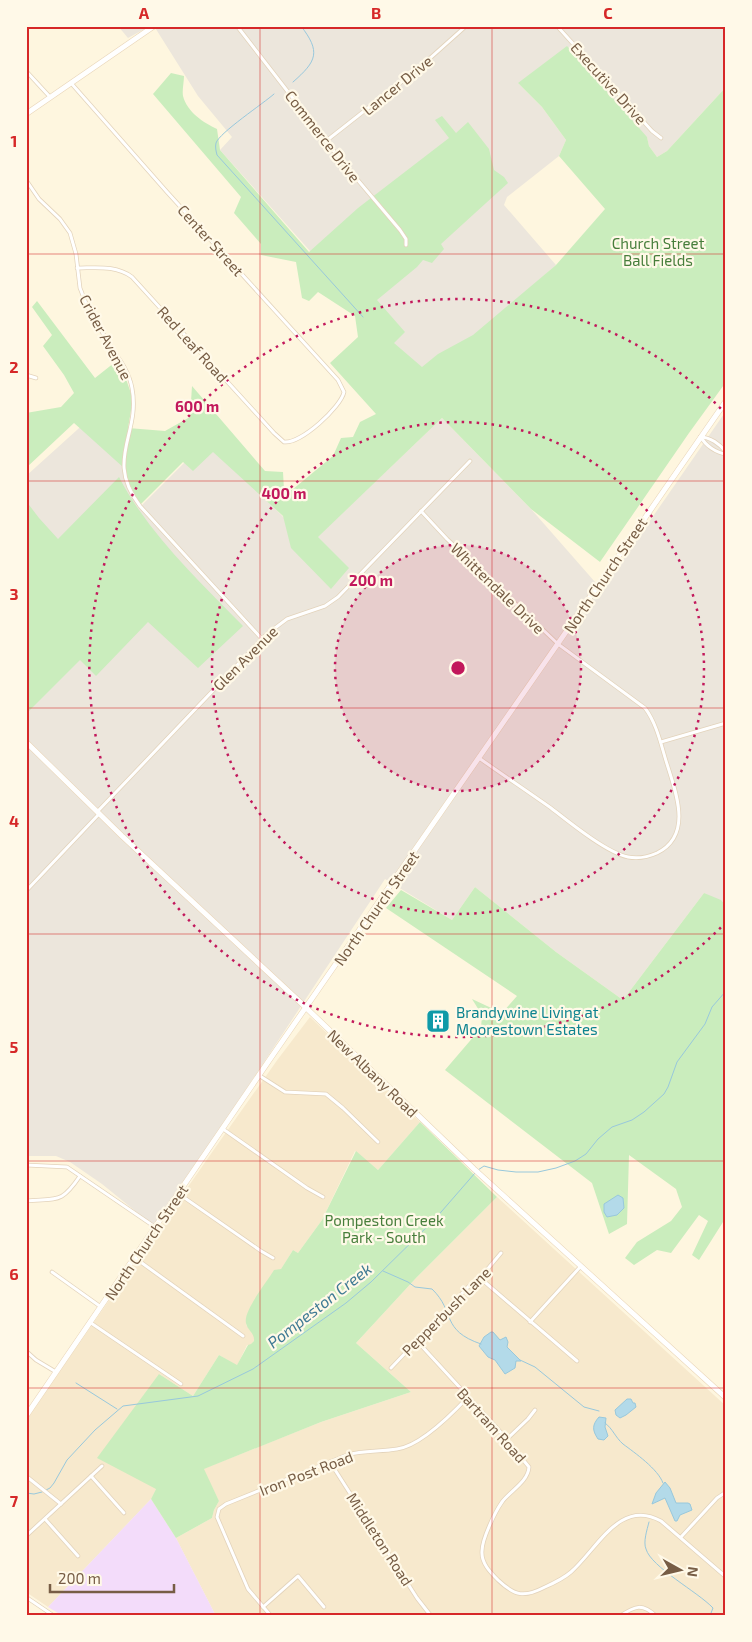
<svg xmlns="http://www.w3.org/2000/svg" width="752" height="1642" font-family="'Exo 2',sans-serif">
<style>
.residential{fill:#f7e9cd}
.industrial{fill:#ece6dc}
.education{fill:#f3dcfa}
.green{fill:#caedbd}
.water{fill:#b3dae9;stroke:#98c8dc}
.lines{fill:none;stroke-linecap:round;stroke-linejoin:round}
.stream{stroke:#98c8dc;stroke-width:1}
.minor-casing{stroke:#e3d3bb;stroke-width:4.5}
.secondary-casing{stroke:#e9d5b8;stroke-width:6}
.minor{stroke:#fff;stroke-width:3}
.secondary{stroke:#fff;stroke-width:5}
.grid{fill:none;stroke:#d62828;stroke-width:1;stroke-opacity:0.55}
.ring{fill:none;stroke:#c2185b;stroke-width:2.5;stroke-dasharray:2.5 5}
.labels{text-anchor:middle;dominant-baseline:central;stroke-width:4.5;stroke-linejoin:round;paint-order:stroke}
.street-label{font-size:15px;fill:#775d45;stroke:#fff9e8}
.park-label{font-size:15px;fill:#477e3b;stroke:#fff9e8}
.culture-label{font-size:15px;fill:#0d838f;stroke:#fff9e8;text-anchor:start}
.water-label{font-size:16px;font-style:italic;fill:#3f7a94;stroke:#fff9e8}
.centre{fill:#c2185b;stroke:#fff9e8;stroke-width:2.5}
.ring-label{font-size:15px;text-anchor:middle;font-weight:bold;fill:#c2185b;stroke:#fff9e8;stroke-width:4.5;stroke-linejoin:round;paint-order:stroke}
.neatline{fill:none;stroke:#d62828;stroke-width:2}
.grid-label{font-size:16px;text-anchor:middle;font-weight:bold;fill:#d62828}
</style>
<rect width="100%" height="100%" fill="#fef6df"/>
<g class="residential">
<path d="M 310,1017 L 420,1122 L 378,1170 L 355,1151 L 322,1220 L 298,1253 L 293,1250 L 246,1325 L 255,1336 L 254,1341 L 251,1345 L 247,1345 L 237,1366 L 219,1355 L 193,1396 L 159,1374 L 156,1489 L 151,1499 L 48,1607 L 26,1592 L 26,1420 L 215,1148 L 278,1059 Z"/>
<path d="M 497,1197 L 726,1406 L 726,1616 L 216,1616 L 176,1538 L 212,1518 L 214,1510 L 219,1501 L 203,1469 L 321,1422 L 411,1392 L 356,1343 L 416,1278 Z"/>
</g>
<g class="industrial">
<path d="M 118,26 L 150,26 L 128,38 Z"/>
<path d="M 154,26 L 726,26 L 726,87 L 667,151 L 657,157 L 649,146 L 647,137 L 518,83 L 542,107 L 566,140 L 559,156 L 507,197 L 504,205 L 556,265 L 427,378 L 393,344 L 220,150 L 232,137 L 198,96 Z"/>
<path d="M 98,411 L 128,437 L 126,481 L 141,506 L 207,440 L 310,544 L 442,418 L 531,509 L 602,590 L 726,411 L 726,906 L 704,893 L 623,1000 L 556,952 L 475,887 L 452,920 L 385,879 L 155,1227 L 102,1184 L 70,1162 L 56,1156 L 26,1156 L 26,476 Z"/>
</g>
<path class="education" d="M 151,1499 L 176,1538 L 216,1616 L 63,1616 L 48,1607 Z"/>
<g class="green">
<path d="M 567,46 L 647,137 L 649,146 L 657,157 L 667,151 L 726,87 L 726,382 L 689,433 L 600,562 L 531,509 L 442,418 L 318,537 L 349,568 L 331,589 L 291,548 L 283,516 L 213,452 L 193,471 L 183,462 L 140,505 L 125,475 L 124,468 L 74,423 L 26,468 L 26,413 L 61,407 L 74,393 L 64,375 L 43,346 L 52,335 L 32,307 L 37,301 L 95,378 L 119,359 L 133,399 L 128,428 L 165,431 L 190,417 L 192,386 L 265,471 L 283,472 L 284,490 L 292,490 L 333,456 L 341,438 L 353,437 L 360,422 L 376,414 L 330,363 L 358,337 L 355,316 L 318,292 L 309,301 L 302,298 L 296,262 L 261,255 L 261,244 L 234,213 L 241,197 L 153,94 L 171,73 L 184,76 C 184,82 182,90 183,96 C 187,112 204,123 217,129 L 220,150 L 309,252 L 358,208 L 449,138 L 435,120 L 442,116 L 456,133 L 468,122 L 489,149 L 494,170 L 504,177 L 508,183 L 441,244 L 444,249 L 432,263 L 423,260 L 417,267 L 377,300 L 405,332 L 394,343 L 422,367 L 438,354 L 473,335 L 556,265 L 605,209 L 559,156 L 566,140 L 542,107 L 518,83 Z"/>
<path d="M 119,477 C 148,533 199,581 243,626 L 198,668 L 148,622 L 96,676 L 80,660 L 26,714 L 26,501 L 39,518 L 58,539 Z"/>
<path d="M 475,887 L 556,952 L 623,1000 L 704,893 L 721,900 L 726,906 L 726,1223 L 723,1222 L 699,1260 L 692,1255 L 708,1221 L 699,1215 L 671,1253 L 657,1250 L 634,1265 L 625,1258 L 637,1242 L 671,1221 L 682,1207 L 676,1189 L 629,1155 L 627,1224 L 609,1234 L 592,1183 L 445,1070 L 481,1028 L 482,1015 L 472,999 L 502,1013 L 517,996 L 386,908 L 401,890 L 452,920 Z"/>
<path d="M 420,1122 L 497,1197 L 416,1278 L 356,1343 L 411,1392 L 321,1422 L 204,1469 L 219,1501 L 214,1510 L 212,1518 L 176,1538 L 151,1499 L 156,1489 L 97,1458 L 159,1374 L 193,1396 L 219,1355 L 237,1365 L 248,1345 L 251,1344 L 254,1341 C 255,1333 247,1330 246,1323 C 243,1311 267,1282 274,1270 L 281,1269 L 293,1250 L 298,1253 L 322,1220 L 356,1151 L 378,1170 Z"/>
</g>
<g class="water">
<path d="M 618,1195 L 623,1198 L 624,1208 L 617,1215 L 607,1217 L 604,1212 L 604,1204 Z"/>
<path d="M 491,1332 L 493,1332 L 500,1340 L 506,1337 L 508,1342 L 507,1347 L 521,1361 L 516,1361 L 515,1368 L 505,1374 L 495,1360 L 488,1357 L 479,1346 L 484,1337 Z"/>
<path d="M 627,1399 L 631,1399 L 633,1403 L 635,1403 L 636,1407 L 626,1415 L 620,1418 L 616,1415 L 615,1410 Z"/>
<path d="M 599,1417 L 606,1418 L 605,1427 L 608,1436 L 604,1440 L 598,1439 C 592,1430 592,1425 599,1417 Z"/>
<path d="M 665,1482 L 670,1488 L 676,1503 L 688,1503 L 690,1504 L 692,1510 L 680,1515 L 677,1521 L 675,1521 L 665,1498 L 652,1504 L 656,1493 Z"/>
</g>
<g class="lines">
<g class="stream">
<path d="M 293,82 C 317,61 321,52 301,26"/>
<path d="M 274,94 C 264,103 219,133 216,143 C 215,147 216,151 217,155 L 363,317"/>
<path d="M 478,1170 L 484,1166 L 498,1170 L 516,1172 L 538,1172 L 556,1168 L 575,1161 L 586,1154 L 598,1139 L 612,1127 L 632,1120 L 644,1112 L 664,1094 L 668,1087 L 677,1062 L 705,1024 L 712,1007 L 726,991"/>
<path d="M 383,1271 L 408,1282 L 415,1287 L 432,1289 C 456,1312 440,1330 481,1344"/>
<path d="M 520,1360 L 535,1367 L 584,1407 L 599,1411"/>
<path d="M 76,1383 L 117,1409"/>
<path d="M 605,1423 C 613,1429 615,1437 623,1444 C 635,1453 658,1469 663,1483"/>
<path d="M 46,1490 L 50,1488 L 54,1483 L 67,1460 L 95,1430 L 123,1406 L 198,1396 L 253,1369 L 346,1303 L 371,1282 L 435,1219 L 475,1173"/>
<path d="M 26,1493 L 34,1494 L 42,1492"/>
<path d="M 649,1522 C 647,1530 643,1542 646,1549 C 651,1567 698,1592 713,1608 L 711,1613 L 716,1616"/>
</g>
<g class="minor-casing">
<g id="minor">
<path d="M 237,26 L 340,159 L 400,230 L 406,239 L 406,245"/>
<path d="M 557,26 L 652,131 L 661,138"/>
<path d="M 26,71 L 50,97"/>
<path d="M 71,83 L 167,192 L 338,380 L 344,392 C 341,407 301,444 284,442 L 274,433 L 132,277 C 116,265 96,268 77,268"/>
<path d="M 326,141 L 419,68 L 466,26"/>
<path d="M 26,180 L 39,199 L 60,219 L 70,233 L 76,254 L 80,288 L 89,311 C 97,323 104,335 111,347 C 120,360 129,372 132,388 C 141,435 104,459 140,506 L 262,639"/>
<path d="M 26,375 L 36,378"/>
<path d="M 700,437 C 710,437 720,444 726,452"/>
<path d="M 701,437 C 705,445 716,453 726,454"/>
<path d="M 421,511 L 447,539 L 558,644 L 645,708 C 657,724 661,745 667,764 C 676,793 693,835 657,853 C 648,857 638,859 628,857 C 607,853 569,822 551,808 C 527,791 503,775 479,758"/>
<path d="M 661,742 L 726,723"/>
<path d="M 97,812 L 267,634 L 287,619 L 325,606 L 338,597 L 470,461"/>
<path d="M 26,891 L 99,814"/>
<path d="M 260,1076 L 285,1092 L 326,1094 L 343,1108 L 378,1142"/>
<path d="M 223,1129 L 307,1188 L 323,1197"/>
<path d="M 26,1165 L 67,1167 L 155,1227"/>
<path d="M 179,1194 L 261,1251 L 273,1258"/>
<path d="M 26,1201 C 58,1198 61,1204 80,1176"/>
<path d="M 135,1258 L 243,1336"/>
<path d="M 52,1272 L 101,1307"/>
<path d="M 480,1278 L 577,1361"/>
<path d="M 530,1322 L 581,1266"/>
<path d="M 91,1323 L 181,1384"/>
<path d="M 417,1341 L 497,1428 L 529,1467 C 528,1482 510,1491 502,1502 C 495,1512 482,1539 482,1551 C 481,1563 490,1572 498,1580 C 515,1596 524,1598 545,1587 C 554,1583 564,1578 571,1572 C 598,1548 620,1498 661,1521 L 726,1577"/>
<path d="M 26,1351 L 36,1360 L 56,1372"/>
<path d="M 391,1368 L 468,1287 L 480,1278 L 501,1253"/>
<path d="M 507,1439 L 528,1419 L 535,1410"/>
<path d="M 330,1462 L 417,1598 L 431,1616"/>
<path d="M 26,1476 L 61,1504"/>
<path d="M 91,1476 L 124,1513"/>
<path d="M 45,1519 L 78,1556"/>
<path d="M 26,1536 L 102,1466"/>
<path d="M 681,1537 L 717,1498 L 726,1492"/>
<path d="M 26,1597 L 54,1616"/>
<path d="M 263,1607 L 298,1576 L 324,1607"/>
<path d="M 271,1616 L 248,1589 L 220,1524 L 217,1517 L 219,1509 L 226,1504 L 347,1455 C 364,1450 380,1452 397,1449 C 420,1446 452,1414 468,1397"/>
<path d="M 620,1616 C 635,1606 642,1603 656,1616"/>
</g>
</g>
<g class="secondary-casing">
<g id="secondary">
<path d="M 26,114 L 154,26"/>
<path d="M 26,742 L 122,836 L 299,1001 L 474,1169 L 726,1398"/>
<path d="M 26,1416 L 270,1059 L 726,401"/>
</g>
</g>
<use href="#minor" class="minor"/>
<use href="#secondary" class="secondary"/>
</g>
<path class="grid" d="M 260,26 L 260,1616M 492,26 L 492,1616M 26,254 L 726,254M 26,481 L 726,481M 26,708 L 726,708M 26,934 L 726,934M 26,1161 L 726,1161M 26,1388 L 726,1388"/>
<circle cx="458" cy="668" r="123" fill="#c2185b" fill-opacity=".12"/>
<g class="ring">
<circle cx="458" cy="668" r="123"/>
<circle cx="458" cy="668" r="246"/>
<path d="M726 922A369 369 0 1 1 726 414"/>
</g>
<defs>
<g id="building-square" transform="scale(1.25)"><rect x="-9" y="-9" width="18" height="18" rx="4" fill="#0f9aa8" stroke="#fff9e8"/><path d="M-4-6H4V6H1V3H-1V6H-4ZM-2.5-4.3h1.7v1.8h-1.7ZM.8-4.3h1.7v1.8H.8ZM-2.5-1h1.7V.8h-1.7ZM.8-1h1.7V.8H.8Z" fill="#fff"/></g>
</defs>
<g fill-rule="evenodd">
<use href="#building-square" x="438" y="1021"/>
</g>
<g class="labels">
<g class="street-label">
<text transform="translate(609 83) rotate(48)">Executive Drive</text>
<text transform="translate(397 85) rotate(-39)">Lancer Drive</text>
<text transform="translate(323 136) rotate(52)">Commerce Drive</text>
<text transform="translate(211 240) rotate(48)">Center Street</text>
<text transform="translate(106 337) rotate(62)">Crider Avenue</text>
<text transform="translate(193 344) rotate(48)">Red Leaf Road</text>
<text transform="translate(605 575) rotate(-56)">North Church Street</text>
<text transform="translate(498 588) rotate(44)">Whittendale Drive</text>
<text transform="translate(245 658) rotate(-45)">Glen Avenue</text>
<text transform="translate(376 908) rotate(-55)">North Church Street</text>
<text transform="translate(373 1073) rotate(44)">New Albany Road</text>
<text transform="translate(146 1242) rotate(-56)">North Church Street</text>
<text transform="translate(446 1311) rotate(-45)">Pepperbush Lane</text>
<text transform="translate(492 1425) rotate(48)">Bartram Road</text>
<text transform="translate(306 1473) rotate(-21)">Iron Post Road</text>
<text transform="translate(380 1539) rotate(57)">Middleton Road</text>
</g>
<g class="park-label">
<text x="658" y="243">Church Street<tspan x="658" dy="17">Ball Fields</tspan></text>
<text x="384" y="1220">Pompeston Creek<tspan x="384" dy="17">Park - South</tspan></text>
</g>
<g class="culture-label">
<text x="456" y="1012">Brandywine Living at<tspan x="456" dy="17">Moorestown Estates</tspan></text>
</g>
<g class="water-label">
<text transform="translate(319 1305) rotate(-38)">Pompeston Creek</text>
</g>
</g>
<circle cx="458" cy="668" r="8" class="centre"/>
<g class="ring-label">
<text x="197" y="412">600 m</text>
<text x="284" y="499">400 m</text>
<text x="371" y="586">200 m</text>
</g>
<rect width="752" height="1642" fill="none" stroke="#fff9e8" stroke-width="55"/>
<g transform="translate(680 1570) rotate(98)" stroke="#fff9e8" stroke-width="4" paint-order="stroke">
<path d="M0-4L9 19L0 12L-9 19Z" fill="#775d45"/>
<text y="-8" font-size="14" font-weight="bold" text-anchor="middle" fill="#775d45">N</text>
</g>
<path d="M50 1584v8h124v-8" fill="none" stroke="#775d45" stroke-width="2.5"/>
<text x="58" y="1584" font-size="15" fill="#775d45" stroke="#fff9e8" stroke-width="4" paint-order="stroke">200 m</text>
<rect x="28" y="28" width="696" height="1586" class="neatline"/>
<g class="grid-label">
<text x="144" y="19">A</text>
<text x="376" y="19">B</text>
<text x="608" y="19">C</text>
<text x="14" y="147">1</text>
<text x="14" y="373">2</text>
<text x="14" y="600">3</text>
<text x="14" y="827">4</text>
<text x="14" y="1053">5</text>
<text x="14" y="1280">6</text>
<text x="14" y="1507">7</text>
</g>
</svg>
